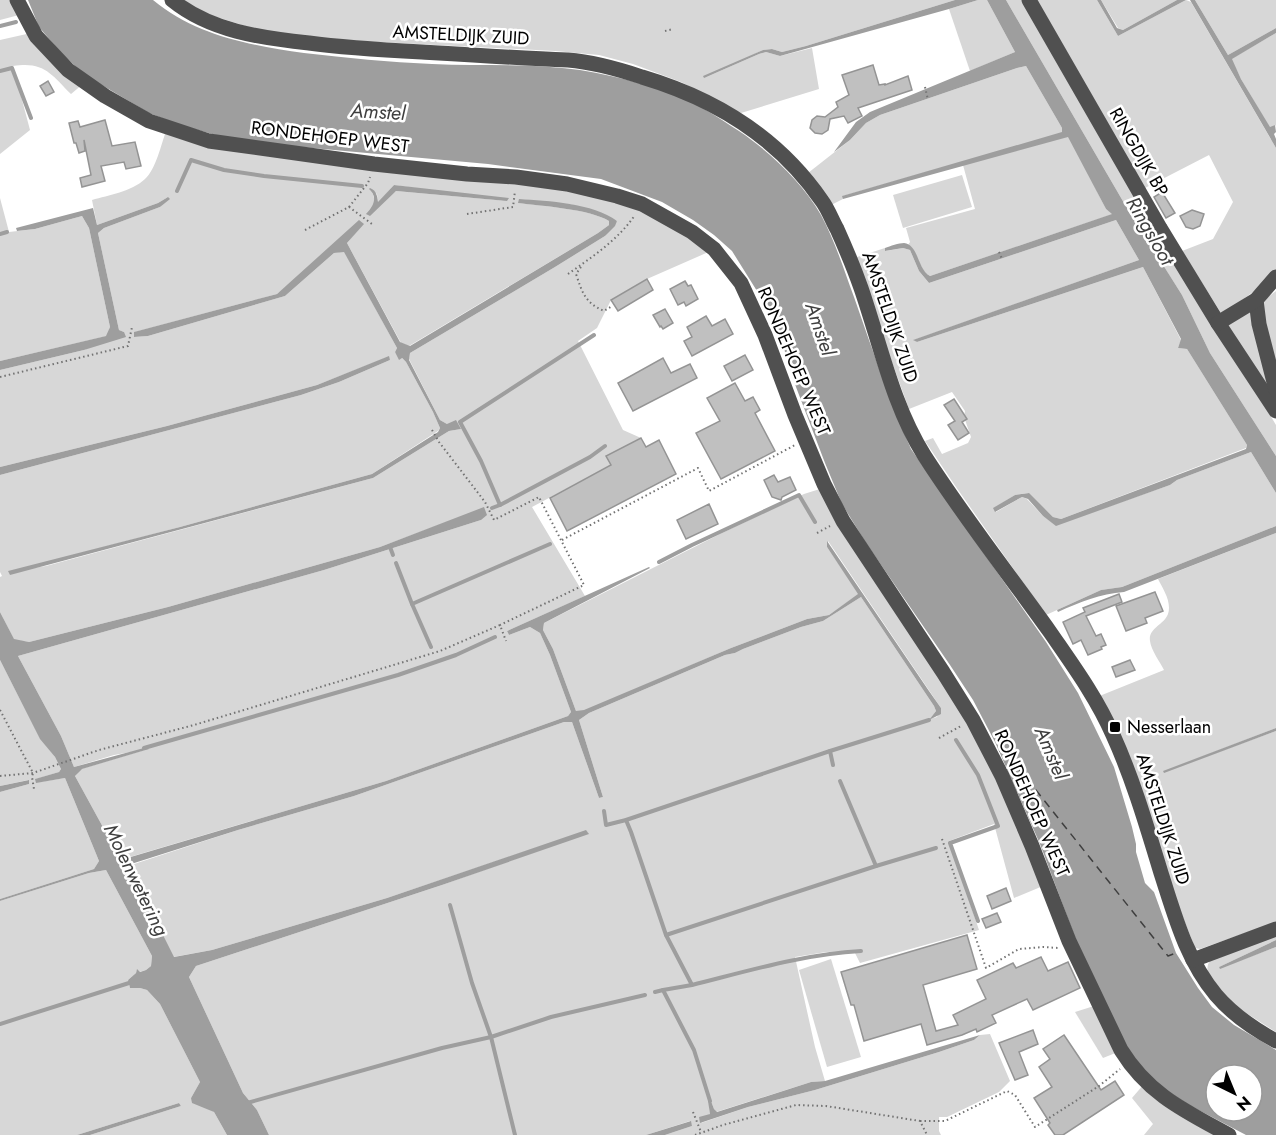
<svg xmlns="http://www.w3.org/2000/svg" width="1276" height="1135" font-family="Jost,sans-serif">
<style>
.green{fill:#d7d7d7;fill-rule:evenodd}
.water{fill:#9e9e9e;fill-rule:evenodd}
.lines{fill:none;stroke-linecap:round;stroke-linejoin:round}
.stream{stroke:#9e9e9e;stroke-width:4}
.ferry{stroke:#3f3f3f;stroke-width:1.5;stroke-dasharray:8 6;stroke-linecap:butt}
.building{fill:#c0c0c0;stroke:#949494;stroke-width:1.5}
.path{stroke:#727272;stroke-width:2;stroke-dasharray:1.5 3;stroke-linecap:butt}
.minor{stroke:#505050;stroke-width:15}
.poi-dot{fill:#000;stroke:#fff;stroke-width:2}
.labels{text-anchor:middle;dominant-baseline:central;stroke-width:5;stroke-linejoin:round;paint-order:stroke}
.street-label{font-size:18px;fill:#000;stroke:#fff}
.poi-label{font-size:18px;fill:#000;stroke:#fff;text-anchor:start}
.water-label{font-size:20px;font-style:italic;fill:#3f3f3f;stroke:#fff}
</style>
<rect width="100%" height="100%" fill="#fff"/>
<g class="green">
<path d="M 0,0 L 11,0 L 19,15 L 0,20 Z"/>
<path d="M 181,0 L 955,0 L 806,46 L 782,52 L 772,49 L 763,50 L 704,78 L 759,54 L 766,52 L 780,56 L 812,48 L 819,89 L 741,113 L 681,82 L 633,64 L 599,55 L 555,51 L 339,40 L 265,32 L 210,15 Z"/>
<path d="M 978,0 L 987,0 L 1015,52 L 970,71 L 949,9 Z"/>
<path d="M 1006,0 L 1024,0 L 1138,196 L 1124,203 Z"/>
<path d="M 1037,0 L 1097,0 L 1118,36 L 1186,0 L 1191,2 L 1276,148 L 1276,273 C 1258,288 1242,302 1221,313 L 1182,251 L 1213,239 L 1233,202 L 1209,155 L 1145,188 Z"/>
<path d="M 1101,0 L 1177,0 L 1123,30 L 1118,28 Z"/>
<path d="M 1195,0 L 1276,0 L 1276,28 L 1228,55 Z"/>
<path d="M 31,33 L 83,84 L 71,94 C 51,74 44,61 13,66 L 30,130 L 0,154 L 0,40 Z"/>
<path d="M 1276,33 L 1276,126 L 1275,125 L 1270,128 L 1241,79 L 1231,59 Z"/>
<path d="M 1026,66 L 1062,128 L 1062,133 L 843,196 L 843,199 L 831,205 L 808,173 L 850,140 L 866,123 L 880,115 L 1017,68 Z"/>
<path d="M 166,131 L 481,172 L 649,208 L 713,250 L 647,279 L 611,300 L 597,328 L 578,341 L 623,430 L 641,438 L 611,465 L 532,507 L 585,596 L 507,631 L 509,635 L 530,627 L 540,633 L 550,655 L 571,712 L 568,716 L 386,781 L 123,859 L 116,851 L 75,776 L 81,769 L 148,749 L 114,755 L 74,767 L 61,736 L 18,656 L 324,570 L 481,520 L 484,508 L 380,547 L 168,607 L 29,642 L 14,640 L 0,612 L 0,577 L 2,576 L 0,572 L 0,475 L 301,395 L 339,382 L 390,360 L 388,357 L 317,385 L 167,426 L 0,467 L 0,370 L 84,350 L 124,332 L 119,330 L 98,233 L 104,228 L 160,207 L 168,197 L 158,203 L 97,225 L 92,200 C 109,195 131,192 145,179 C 156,169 161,145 166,131 ZM 394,185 L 508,201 L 396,191 L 372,208 L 375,202 L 372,191 L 377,194 L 378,203 ZM 518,203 L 570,204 L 617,221 L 605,236 L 555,267 L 410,353 L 409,359 L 440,420 L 447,424 L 461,429 L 449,431 L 373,478 L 46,566 L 9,572 L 180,527 L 372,474 L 438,431 L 440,428 L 433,412 L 406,362 L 395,352 L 397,348 L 344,251 L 334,253 L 285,296 L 148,336 L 134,337 L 135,332 L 277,294 L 363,224 L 347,243 L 401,343 L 409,346 L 598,233 L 609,225 L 609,221 C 590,209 542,206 518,203 Z"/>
<path d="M 1069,136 L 1106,209 L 1113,214 L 930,276 C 917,269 920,253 908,245 L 910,242 L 906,228 L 975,209 L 963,165 Z"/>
<path d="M 962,175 L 972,207 L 903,228 L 893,195 Z"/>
<path d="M 0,198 L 9,232 L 35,229 L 82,216 L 89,228 L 110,327 L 107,336 L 0,361 Z"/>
<path d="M 1116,220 L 1139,260 L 914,340 L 917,342 L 1143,267 L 1181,340 L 1178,348 L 1187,349 L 1247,445 L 1246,448 L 1061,519 L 1053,517 L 1028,493 L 1015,495 L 994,508 L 996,512 L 1022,497 L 1027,499 L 1043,516 L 1056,525 L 1170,485 L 1177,480 L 1251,452 L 1276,493 L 1276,526 L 1122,587 L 1101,590 L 1046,615 L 956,487 L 925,441 L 933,438 L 942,454 L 968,443 L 971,437 L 964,417 L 965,411 L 952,392 L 909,409 L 854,258 L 885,248 L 886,251 L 903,248 L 910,250 L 919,271 L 929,283 Z"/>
<path d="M 1174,256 L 1276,425 L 1276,456 L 1210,353 L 1182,295 L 1161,262 Z"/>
<path d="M 1276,291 L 1276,383 L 1261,307 L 1268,297 Z"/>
<path d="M 1251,306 L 1273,403 L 1226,322 Z"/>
<path d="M 823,488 L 940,673 L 999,779 L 1043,886 L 1014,898 L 994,824 L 949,841 L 979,930 L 860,963 L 854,951 L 826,952 L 795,957 L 815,1047 L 825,1081 L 811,1082 L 716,1112 L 714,1109 L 711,1101 L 709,1101 L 710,1114 L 701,1123 L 748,1107 L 815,1090 L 939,1052 L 974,1040 L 980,1035 L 990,1034 L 1010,1081 L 999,1092 L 947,1117 L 939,1117 L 939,1131 L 941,1135 L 665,1135 L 692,1126 L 690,1121 L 646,1135 L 269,1135 L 257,1110 L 243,1093 L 189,977 L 196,966 L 442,885 L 588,833 L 586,831 L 387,898 L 212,950 L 173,957 L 128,866 L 238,830 L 354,796 L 564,722 L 572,722 L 599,798 L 603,797 L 579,720 L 589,713 L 725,655 L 735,653 L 743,649 L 801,627 L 823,621 L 861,597 L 934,706 L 936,711 L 930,719 L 937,717 L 941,708 L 828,541 L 827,547 L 859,594 L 829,615 L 807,619 L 731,648 L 584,711 L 576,711 L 553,649 L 543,630 L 544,623 L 722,533 L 804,494 Z"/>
<path d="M 1276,533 L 1276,728 L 1163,772 L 1276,731 L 1276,922 L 1200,949 L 1195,948 L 1097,697 L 1164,670 C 1160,662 1151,650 1150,641 C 1148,628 1164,625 1168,614 C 1172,602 1163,589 1158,579 Z"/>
<path d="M 0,660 L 40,738 L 55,757 L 61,769 L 59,772 L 36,779 L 39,782 L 65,778 L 99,861 L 94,869 L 0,899 L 0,792 L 29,784 L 28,780 L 0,786 Z"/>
<path d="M 106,870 L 152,956 L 151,966 L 146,970 L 139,972 L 137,970 L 136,973 L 128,980 L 130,988 L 140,988 L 147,990 L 160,1004 L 200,1082 L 191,1098 L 214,1112 L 227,1135 L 90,1135 L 181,1106 L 179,1103 L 77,1135 L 0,1135 L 0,901 L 89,873 Z"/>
<path d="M 1276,934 L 1276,940 L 1219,967 L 1220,968 L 1276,947 L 1276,1032 L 1235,1006 L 1208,974 C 1207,968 1207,964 1211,960 Z"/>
<path d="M 831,959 L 861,1057 L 827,1067 L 799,970 Z"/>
<path d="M 1094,1006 L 1118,1052 L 1103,1058 L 1075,1012 Z"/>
<path d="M 1144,1084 L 1224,1135 L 1144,1135 L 1153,1124 L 1132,1098 Z"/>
</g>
<g class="water">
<path d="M 28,0 L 153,0 C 196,36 250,45 304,53 C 347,58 389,62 432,64 C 471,66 511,64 550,67 C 589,69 633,80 670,93 C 695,101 717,117 739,131 C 770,152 802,182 821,215 C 835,241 844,270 854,297 C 872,348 889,400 911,449 L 1046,642 L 1078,693 L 1114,767 L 1132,827 L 1136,844 L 1136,852 L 1145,883 L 1154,892 L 1176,953 L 1198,988 L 1212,1007 L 1234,1025 L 1276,1050 L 1276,1135 L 1246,1135 L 1191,1106 L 1161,1087 L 1139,1066 L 1125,1046 L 1085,964 L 1040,844 L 995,742 L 973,700 L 950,665 L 866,543 L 842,504 L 825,463 L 796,387 L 775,320 L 732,251 L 714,235 L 693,220 L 662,202 L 601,179 L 488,164 L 301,147 L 223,137 L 180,125 L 149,113 L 85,75 L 62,54 L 39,27 ZM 1216,1075 L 1252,1075 L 1252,1111 L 1216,1111 Z"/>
<path d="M 955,0 L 978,0 L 949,9 L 780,56 L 766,52 L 759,54 L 704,78 L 703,76 L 763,50 L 772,49 L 782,52 L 806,46 Z"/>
<path d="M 987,0 L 1006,0 L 1124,203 L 1182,295 L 1210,353 L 1276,456 L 1276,493 L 1251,452 L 1177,480 L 1170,485 L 1056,526 L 1043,516 L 1028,499 L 1022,497 L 995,512 L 993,508 L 1015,495 L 1029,493 L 1053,517 L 1061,519 L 1246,449 L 1247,445 L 1187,349 L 1178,348 L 1181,339 L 1143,267 L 917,342 L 913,340 L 1139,260 L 1116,220 L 929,283 L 919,271 L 910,250 L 903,248 L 885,251 L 885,248 C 890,246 899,243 904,243 C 919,245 917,269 930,276 L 1112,214 L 1106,209 L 1068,137 L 843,199 L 842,196 L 1062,132 L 1062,128 L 1026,66 L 1017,68 L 880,115 L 866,123 L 850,140 L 834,152 L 856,122 L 870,112 L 1015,52 Z"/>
<path d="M 1097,0 L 1101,0 L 1117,28 L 1123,30 L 1177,0 L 1186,0 L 1118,36 Z"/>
<path d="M 1190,0 L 1195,0 L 1228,55 L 1276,28 L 1276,33 L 1232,59 L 1241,79 L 1270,127 L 1275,125 L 1276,132 L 1274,134 L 1276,139 L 1276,148 Z"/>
<path d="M 394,185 L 509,198 L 507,201 L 396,191 L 370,216 L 366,214 C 374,206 378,197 369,189 L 370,188 C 377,191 377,196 378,202 Z"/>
<path d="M 168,197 L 170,199 L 160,207 L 104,228 L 98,233 L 119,330 L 124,332 L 126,337 L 84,350 L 0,370 L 0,361 L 106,336 L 110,327 L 89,228 L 82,216 L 35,229 L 17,231 L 16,228 L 93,208 L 97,225 L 158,203 Z"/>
<path d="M 519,199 C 548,201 593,203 617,221 L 615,226 L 605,236 L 555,267 L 410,353 L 409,360 L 440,420 L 447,424 L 456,420 L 461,429 L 449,431 L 373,478 L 10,575 L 8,571 L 180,527 L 372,474 L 438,432 L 440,428 L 433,412 L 406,362 L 402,358 L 399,360 L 395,352 L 397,348 L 344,252 L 334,253 L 285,296 L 148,336 L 134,337 L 134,332 L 277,294 L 359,220 L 364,224 L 347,243 L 400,342 L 410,346 L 598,233 L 609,225 L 609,221 C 590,209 541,206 518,203 Z"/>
<path d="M 389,356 L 390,360 L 339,382 L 301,395 L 0,475 L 0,467 L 167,426 L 317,385 Z"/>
<path d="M 484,507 L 487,515 L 481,520 L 324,570 L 18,656 L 61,736 L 74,767 L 144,748 L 149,749 L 82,769 L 75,776 L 116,851 L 124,859 L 386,781 L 568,716 L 571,712 L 550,655 L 540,633 L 530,627 L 509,635 L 507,631 L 649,567 L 650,568 L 544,623 L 543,630 L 553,649 L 576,711 L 584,710 L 731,648 L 807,619 L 829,615 L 858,594 L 827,547 L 827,541 L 929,691 L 941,708 L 941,714 L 929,720 L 936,711 L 934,706 L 861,597 L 823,621 L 801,627 L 743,649 L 735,653 L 725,655 L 589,713 L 579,720 L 603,797 L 599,798 L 572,722 L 564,722 L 354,796 L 238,830 L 128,865 L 174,957 L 212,950 L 387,898 L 586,830 L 589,834 L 442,885 L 196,966 L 189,977 L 243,1093 L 257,1110 L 269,1135 L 227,1135 L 214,1112 L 192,1103 L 191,1098 L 200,1082 L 160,1004 L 147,990 L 140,988 L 130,988 L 128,980 L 136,973 L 137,969 L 140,972 L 146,970 L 151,966 L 152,956 L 106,870 L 89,873 L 0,901 L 0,899 L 94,869 L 99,861 L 65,778 L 36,783 L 35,779 L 59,772 L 61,769 L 55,757 L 40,739 L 0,660 L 0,612 L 14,639 L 29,642 L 168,607 L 380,547 Z"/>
<path d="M 1276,526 L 1276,533 L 1124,592 C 1100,594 1080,602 1058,612 L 1057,610 L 1101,590 L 1122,587 Z"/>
<path d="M 1276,728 L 1276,731 L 1164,773 L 1163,771 Z"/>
<path d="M 29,780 L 29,784 L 0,792 L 0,786 Z"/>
<path d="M 1276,940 L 1276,947 L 1220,969 L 1219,967 Z"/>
<path d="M 980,1035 L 974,1040 L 939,1052 L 815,1090 L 748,1107 L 700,1123 L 699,1117 L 710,1114 L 708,1101 L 711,1101 L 714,1109 L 717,1112 L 811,1082 L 825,1081 Z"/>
<path d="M 179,1103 L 181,1106 L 90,1135 L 77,1135 Z"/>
<path d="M 691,1121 L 692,1126 L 665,1135 L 646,1135 Z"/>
</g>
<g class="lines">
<g class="stream">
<path d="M 0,26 L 16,22"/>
<path d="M 0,71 L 12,68 L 31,118"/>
<path d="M 177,191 L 191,160 L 224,170 L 264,176 L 362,186"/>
<path d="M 0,234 L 7,232"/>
<path d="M 594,335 L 460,422 L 481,461 L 500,505 L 590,457 L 605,446"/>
<path d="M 492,508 L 500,505"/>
<path d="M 390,547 L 393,555"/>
<path d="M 659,562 L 692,545 L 799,495 L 815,522"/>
<path d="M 396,563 L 412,604"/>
<path d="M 431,647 L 412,604 L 550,544"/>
<path d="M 956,740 L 978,775 L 998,826 L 950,843 L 978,921"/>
<path d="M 144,748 L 398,675 L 456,655 L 495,637"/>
<path d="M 833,765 L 830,751 L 929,720"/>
<path d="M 840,781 L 876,866 L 936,848"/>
<path d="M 604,811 L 606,825 L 626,820 L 830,751"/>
<path d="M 626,820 L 631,832 L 666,935 L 692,985 L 663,990"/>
<path d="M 450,905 L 472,983 L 491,1037 L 515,1135"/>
<path d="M 666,935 L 876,866"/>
<path d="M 692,985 C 748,971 804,954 861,951"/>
<path d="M 655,992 L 663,990 L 694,1050 L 710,1101"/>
<path d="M 0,1024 L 129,983"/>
<path d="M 247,1103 L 442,1048 L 491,1037 L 551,1017 L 645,995"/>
</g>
<path class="ferry" d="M 999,751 L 1004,750 L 1168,956 L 1176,953"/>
</g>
<g class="building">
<path d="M 873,65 L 879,85 L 885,84 L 885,85 L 908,76 L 912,90 L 858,108 L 862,116 L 848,123 L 844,116 L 830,119 L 828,130 L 822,134 L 815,133 L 810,128 L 812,120 L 817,116 L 825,117 L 838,107 L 836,102 L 849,95 L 842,75 Z"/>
<path d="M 48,81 L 54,92 L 46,96 L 40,86 Z"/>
<path d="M 105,120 L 112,146 L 135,142 L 141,166 L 126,169 L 124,162 L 101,166 L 105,181 L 82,187 L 80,178 L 91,175 L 84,140 L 85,151 L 79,153 L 76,143 L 74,143 L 69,123 L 78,121 L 80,127 Z"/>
<path d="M 1162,192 L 1175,213 L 1166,218 L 1154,197 Z"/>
<path d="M 1192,210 L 1204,214 L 1200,226 L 1193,229 L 1186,227 L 1180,216 Z"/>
<path d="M 647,279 L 653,290 L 618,311 L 611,300 Z"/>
<path d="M 685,281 L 688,286 L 691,285 L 698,299 L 686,306 L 684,302 L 678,305 L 670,289 Z"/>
<path d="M 665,309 L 673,323 L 663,329 L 661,326 L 660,327 L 653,315 Z"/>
<path d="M 706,316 L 712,326 L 725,319 L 733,334 L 692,356 L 684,341 L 692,337 L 687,327 Z"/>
<path d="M 745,355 L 753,370 L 732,381 L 724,366 Z"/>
<path d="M 663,358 L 671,373 L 690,364 L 697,378 L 633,411 L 618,383 Z"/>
<path d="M 735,383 L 745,401 L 753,397 L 760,410 L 755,413 L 775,451 L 721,479 L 696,433 L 720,421 L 707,398 Z"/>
<path d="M 954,399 L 967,419 L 962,422 L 969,433 L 958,440 L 948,425 L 955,421 L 944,405 Z"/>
<path d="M 641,438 L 646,447 L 659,440 L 676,474 L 567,531 L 550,498 L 611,465 L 606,456 Z"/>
<path d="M 774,475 L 778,482 L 790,477 L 796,490 L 782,497 L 781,500 L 772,497 L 764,480 Z"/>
<path d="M 709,504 L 718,524 L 686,539 L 677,520 Z"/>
<path d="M 1155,592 L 1163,611 L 1145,618 L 1147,623 L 1126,631 L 1116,606 Z"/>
<path d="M 1119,594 L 1122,602 L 1086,616 L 1096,636 L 1101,634 L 1106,645 L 1101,647 L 1102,649 L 1088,655 L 1081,640 L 1073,644 L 1063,622 L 1085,612 L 1083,608 Z"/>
<path d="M 1130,660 L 1135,670 L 1116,677 L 1112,667 Z"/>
<path d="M 1006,888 L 1011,901 L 992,909 L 987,896 Z"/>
<path d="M 997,913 L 1001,922 L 986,928 L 982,919 Z"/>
<path d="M 967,935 L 977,969 L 923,985 L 936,1031 L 958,1025 L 953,1015 L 986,999 L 977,980 L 1013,963 L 1016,968 L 1041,957 L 1048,971 L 1068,962 L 1080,988 L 1033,1010 L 1027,999 L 992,1015 L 996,1023 L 977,1032 L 976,1029 L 962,1035 L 927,1045 L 921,1024 L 864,1041 L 854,1005 L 851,1005 L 841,972 Z"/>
<path d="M 1033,1030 L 1038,1044 L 1019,1052 L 1028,1075 L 1015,1080 L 999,1043 Z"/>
<path d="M 1064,1035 L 1101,1090 L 1115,1081 L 1124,1095 L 1063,1135 L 1055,1135 L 1048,1125 L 1050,1123 L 1034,1098 L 1052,1087 L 1039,1067 L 1050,1059 L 1043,1049 Z"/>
</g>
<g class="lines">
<g class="path">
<path d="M 665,31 L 673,29"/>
<path d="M 925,87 L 928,100"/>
<path d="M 349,207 L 368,183 L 370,177"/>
<path d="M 467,214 L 513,207 L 515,191"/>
<path d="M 305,230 L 349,207 L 372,224"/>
<path d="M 999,252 L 1002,259"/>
<path d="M 581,267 L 576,274 C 582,292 585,303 604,311 L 612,306"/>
<path d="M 568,274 C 592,257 618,240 635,215"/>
<path d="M 0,377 L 128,346 L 132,327"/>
<path d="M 432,430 L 439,442 L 485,502 L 494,520 L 539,497 L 584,585 L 500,625"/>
<path d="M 817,533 L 830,526"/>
<path d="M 562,540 L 698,468 L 709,491 L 795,445"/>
<path d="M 0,710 L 33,773 L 32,777 L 34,789"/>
<path d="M 939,738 L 961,726"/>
<path d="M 0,776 L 33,773 L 99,750 L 194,725 L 440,651 L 500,625 L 506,641"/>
<path d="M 942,839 L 986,968 L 1019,949 L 1043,947 L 1058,948"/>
<path d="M 693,1112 L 701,1132"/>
<path d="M 920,1121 L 945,1121 L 1007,1091 L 1015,1095 L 1035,1127 L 1099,1086 L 1120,1069"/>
<path d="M 695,1135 L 723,1125 L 796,1105 L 826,1106 L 920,1121 L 927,1135"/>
</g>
<g class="minor">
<path d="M 17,0 L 36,36 L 68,70 L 105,96 L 149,121 L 209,141 L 374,164 L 467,174 L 516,177 L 567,184 L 617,196 L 642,204 L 692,232 L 714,249 L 741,283 L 765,335 L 795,415 L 824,484 L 843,521 L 943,672 L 973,720 L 1002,776 L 1032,846 L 1069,941 L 1121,1050 C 1148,1094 1185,1111 1229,1135"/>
<path d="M 172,0 C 210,31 261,38 309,43 C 346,48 384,50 422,52 C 471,55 519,58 568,60 C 594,62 618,69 642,77 C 716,99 778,137 822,201 C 828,209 832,220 837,229 C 846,249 854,268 861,288 C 880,343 893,406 924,455 C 963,516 1008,573 1050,632 C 1072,664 1097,698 1113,735 C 1133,779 1147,827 1161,873 C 1175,916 1186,959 1216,995 C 1232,1014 1254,1029 1276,1041"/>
<path d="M 1029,0 L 1160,228 L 1218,323 L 1276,411"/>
<path d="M 1256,300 L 1259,324 L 1276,390"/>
<path d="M 1218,323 L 1256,300 L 1276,277"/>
<path d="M 1193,960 L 1276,929"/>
</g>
</g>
<rect class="poi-dot" x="1109" y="721" width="12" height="12" rx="3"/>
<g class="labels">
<g class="street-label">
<text transform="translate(461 35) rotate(3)">AMSTELDIJK ZUID</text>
<text transform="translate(330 137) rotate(7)">RONDEHOEP WEST</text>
<text transform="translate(1139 152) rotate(60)">RINGDIJK BP</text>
<text transform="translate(890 317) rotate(71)">AMSTELDIJK ZUID</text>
<text transform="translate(794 361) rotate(67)">RONDEHOEP WEST</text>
<text transform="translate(1032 803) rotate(66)">RONDEHOEP WEST</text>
<text transform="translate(1163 819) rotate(72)">AMSTELDIJK ZUID</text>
</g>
<g class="poi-label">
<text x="1127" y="727">Nesserlaan</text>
</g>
<g class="water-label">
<text transform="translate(378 112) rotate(3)">Amstel</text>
<text transform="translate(1150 231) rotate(60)">Ringsloot</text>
<text transform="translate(820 329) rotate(71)">Amstel</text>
<text transform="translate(1051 753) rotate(67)">Amstel</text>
<text transform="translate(136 880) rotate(64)">Molenwetering</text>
</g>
</g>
<g transform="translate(1234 1093) rotate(137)"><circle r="28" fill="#ffffff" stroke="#999999" stroke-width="1.5"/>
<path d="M0-4.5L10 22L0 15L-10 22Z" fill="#000000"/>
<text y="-9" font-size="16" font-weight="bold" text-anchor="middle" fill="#000000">N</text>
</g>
</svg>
